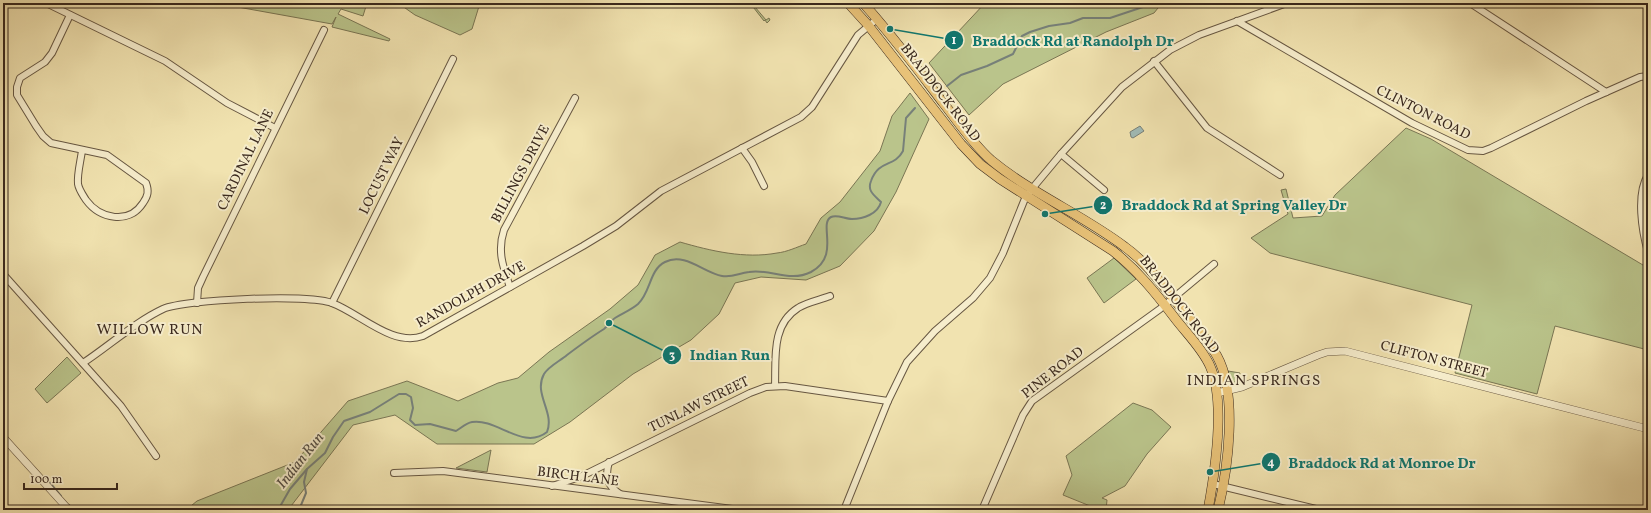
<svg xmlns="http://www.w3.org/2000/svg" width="1651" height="513" font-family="Vollkorn,serif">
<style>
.green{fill:#bac48b;stroke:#7a7654}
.water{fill:#a0bbb7;stroke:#778079}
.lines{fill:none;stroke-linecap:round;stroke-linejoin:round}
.stream{stroke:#778079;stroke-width:2}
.minor-casing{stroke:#675742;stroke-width:8}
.tertiary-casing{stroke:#675742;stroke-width:8}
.primary-casing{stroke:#39281d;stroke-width:10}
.minor{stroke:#f6edcc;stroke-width:6}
.tertiary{stroke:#f6edcc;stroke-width:7}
.primary{stroke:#e8c278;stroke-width:9}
.labels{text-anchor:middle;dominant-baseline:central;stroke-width:4;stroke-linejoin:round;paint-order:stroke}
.street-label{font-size:14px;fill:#39281d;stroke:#f6edcc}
.neighbourhood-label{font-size:15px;letter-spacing:1px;fill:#39281d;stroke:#f6edcc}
.water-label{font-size:15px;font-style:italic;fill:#534d44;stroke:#f6edcc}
.leader{fill:none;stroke:#0f766e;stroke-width:1.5}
.callout-dot{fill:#0f766e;stroke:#f6edcc;stroke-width:1.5}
.mark-label{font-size:12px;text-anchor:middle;font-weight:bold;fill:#fff}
.callout-label{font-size:15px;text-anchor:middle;font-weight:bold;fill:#0f766e;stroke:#f6edcc;stroke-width:4;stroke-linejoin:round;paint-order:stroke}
</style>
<rect width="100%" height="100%" fill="#f1e3b0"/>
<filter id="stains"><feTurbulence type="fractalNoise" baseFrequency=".005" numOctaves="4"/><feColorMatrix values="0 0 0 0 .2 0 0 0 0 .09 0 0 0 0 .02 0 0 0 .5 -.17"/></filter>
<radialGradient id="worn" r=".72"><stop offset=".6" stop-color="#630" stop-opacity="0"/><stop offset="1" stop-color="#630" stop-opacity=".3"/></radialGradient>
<g class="green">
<path d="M 233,3 L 367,3 L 363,16 L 341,9 L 338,14 L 390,39 L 389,41 L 332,27 L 336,17 L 332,24 L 232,6 Z"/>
<path d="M 398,3 L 480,3 L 472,29 L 460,35 L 415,15 Z"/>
<path d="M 750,3 L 758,3 L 755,7 L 766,20 L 769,18 L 770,20 L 767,23 L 765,20 L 764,21 Z"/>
<path d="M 985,3 L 1025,5 L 1162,3 L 1154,13 L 1106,32 L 1003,84 L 969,115 L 929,63 Z"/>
<path d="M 910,93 L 929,119 L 896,192 L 874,231 L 840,266 L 806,280 L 761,277 L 735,283 L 719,314 L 691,340 L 633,374 L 570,422 L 534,444 L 437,444 L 395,415 L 353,425 L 288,510 L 186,510 L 197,501 L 295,462 L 348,401 L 407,381 L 458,401 L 498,383 L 518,378 L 549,352 L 610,309 L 638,285 L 655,255 L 680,242 C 711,251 745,259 777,253 C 787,252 797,247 806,244 L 821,218 L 840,202 L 880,151 L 892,116 Z"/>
<path d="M 1406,128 L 1431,139 L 1648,268 L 1648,350 L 1555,326 L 1537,394 L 1455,373 L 1472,305 L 1270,253 L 1251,238 L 1288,214 L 1281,190 L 1286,189 L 1293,218 L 1322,216 L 1335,195 Z"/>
<path d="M 1114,258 L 1136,279 L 1104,303 L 1087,278 Z"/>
<path d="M 67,357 L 81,373 L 47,403 L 35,389 Z"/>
<path d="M 1228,371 L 1240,373 L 1238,381 L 1231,383 Z"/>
<path d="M 1133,403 L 1152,410 L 1171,427 L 1147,454 L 1125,486 L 1102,498 L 1107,500 L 1106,510 L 1100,510 L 1063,495 L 1072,475 L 1066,456 Z"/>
<path d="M 491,450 L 487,472 L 456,468 Z"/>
</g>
<path class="water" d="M 1140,126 L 1144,131 L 1133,138 L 1131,137 L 1130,132 Z"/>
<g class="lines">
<g class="stream">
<path d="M 947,86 L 961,75 L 987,66 L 1013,54 L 1022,36 L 1030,32 L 1049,26 L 1070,23 L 1083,18 L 1110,18 L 1143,7 L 1156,6 L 1159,3"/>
<path d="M 45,477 L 61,496"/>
<path d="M 69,505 L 74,510"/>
<path d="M 278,510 L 290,489 L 307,469 L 325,453 L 333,437 L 344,421 L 370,412 L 399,394 L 406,394 L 411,397 L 413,408 L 410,420 L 415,425 L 430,424 L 456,431 C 461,428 466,423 472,422 C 497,418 523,451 547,432 C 555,412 533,394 544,374 C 549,366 560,361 567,355 C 579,346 591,337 604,329 C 608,326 610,321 615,318 C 623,313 631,310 638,304 C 651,292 649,270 665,262 C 685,252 704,273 722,276 C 732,278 739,273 749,272 C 770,268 789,283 811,272 C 841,256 818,224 831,217 C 837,214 845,219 852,219 C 863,219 878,214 881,202 C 874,195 867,191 871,181 C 879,159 894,168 903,151 L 906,118 L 915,108"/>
<path d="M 299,510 L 306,493 L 304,482 L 307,469"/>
</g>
<g class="minor-casing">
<g id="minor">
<path d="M 46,3 L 165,61 L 227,103 L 275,128"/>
<path d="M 1470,3 L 1606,92"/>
<path d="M 70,15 L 52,53 L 45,62 L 20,78 L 17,87 L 17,95 L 36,126 L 43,136 L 51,143 L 107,155 L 146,183 C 149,191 148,196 143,203 C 129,225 100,219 86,200 C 83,195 79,190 78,184 C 77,173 81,160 82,150"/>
<path d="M 1237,21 L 1412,123 L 1468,150 L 1483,151 L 1491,148 L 1586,101 L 1640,77 L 1648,76"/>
<path d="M 1154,61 L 1207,128 L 1280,175"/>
<path d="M 742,148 L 752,162 L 764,186"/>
<path d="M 1061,154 L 1104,190"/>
<path d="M 1648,175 C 1636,194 1642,231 1648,252"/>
<path d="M 3,274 L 121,406 L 156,456"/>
<path d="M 510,287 C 503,267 497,251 504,230 L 575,98"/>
<path d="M 197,303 L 198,288 L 203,277 L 324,30"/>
<path d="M 332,303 L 453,59"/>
<path d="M 83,363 C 109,346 135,322 163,309 C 186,299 309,294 332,303 C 361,314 392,347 423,336 L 583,246 L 616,226 L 661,191 L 801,117 L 812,107 L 858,35 L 877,19"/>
<path d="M 775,386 C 776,358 771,325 798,308 C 807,302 820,300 830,296"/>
<path d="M 609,462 C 605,476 607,486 620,494"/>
<path d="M 394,473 L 443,471 L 740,510"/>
<path d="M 1213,484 L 1320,510"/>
<path d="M 552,486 L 580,477 L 750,393 L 766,387 L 785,386 L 888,401"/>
<path d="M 844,510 L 888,401 L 907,362 L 935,331 L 973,298 L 990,278 L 1003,253 L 1026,196 L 1061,154 L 1122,87 L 1170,50 L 1199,35 L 1287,3"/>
<path d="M 982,510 L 1023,415 L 1032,401 L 1160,309 L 1214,264"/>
</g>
</g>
<g class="tertiary-casing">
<g id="tertiary">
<path d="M 1217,393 L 1242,387 L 1318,355 L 1327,352 L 1345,351 L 1648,429"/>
<path d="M 3,437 L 69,510"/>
</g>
</g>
<g class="primary-casing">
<g id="primary">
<path d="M 848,3 L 868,25 L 961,144 L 980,164 L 1000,179 L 1113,251 C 1137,270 1155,292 1174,317 C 1186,333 1202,348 1210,366 C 1226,402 1215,472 1208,510"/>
<path d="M 863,3 C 892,35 918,70 944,104 C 959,123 973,144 991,160 C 1032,194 1083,215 1125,247 C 1146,262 1161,283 1177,303 C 1190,320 1206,337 1217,356 C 1238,394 1228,469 1218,510"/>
</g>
</g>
<use href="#minor" class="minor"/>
<use href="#tertiary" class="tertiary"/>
<use href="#primary" class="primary"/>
</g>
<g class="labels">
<g class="street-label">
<text transform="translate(940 93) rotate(52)">BRADDOCK ROAD</text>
<text transform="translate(1423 113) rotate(27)">CLINTON ROAD</text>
<text transform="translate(246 160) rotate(-64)">CARDINAL LANE</text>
<text transform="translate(521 174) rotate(-62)">BILLINGS DRIVE</text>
<text transform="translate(382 176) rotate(-64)">LOCUST WAY</text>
<text transform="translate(471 295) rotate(-29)">RANDOLPH DRIVE</text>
<text transform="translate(1179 305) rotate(52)">BRADDOCK ROAD</text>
<text transform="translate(1434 360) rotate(15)">CLIFTON STREET</text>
<text transform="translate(1053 373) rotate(-38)">PINE ROAD</text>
<text transform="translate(699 405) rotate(-26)">TUNLAW STREET</text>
<text transform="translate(578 477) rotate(7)">BIRCH LANE</text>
</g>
<g class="neighbourhood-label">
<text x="150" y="330">WILLOW RUN</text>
<text x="1254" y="381">INDIAN SPRINGS</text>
</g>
<g class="water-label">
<text transform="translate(301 461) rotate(-52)">Indian Run</text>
</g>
</g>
<path class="leader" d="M890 29L954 40M1045 214L1103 205M609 323L672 355M1210 472L1271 462"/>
<g class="callout-dot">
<circle cx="890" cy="29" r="4"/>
<circle cx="1045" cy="214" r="4"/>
<circle cx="609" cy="323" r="4"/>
<circle cx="1210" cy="472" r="4"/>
<circle cx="954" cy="40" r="10"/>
<circle cx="1103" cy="205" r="10"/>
<circle cx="672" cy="355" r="10"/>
<circle cx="1271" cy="462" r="10"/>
</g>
<g class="mark-label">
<text x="954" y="44">1</text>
<text x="1103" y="209">2</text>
<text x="672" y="359">3</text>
<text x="1271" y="466">4</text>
</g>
<g class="callout-label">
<text x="1073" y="46">Braddock Rd at Randolph Dr</text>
<text x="1234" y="210">Braddock Rd at Spring Valley Dr</text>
<text x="730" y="360">Indian Run</text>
<text x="1382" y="468">Braddock Rd at Monroe Dr</text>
</g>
<rect width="1651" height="513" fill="none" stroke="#f1e3b0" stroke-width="16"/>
<rect x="4" y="4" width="1643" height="505" fill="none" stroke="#39281d" stroke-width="2"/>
<rect x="8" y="8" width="1635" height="497" fill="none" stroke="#39281d"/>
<path d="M24 483v6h93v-6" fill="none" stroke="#39281d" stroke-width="2"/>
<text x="30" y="483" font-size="12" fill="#39281d" stroke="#f6edcc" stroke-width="3" paint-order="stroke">100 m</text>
<rect width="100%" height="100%" filter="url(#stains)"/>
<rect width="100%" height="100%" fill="url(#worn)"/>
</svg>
